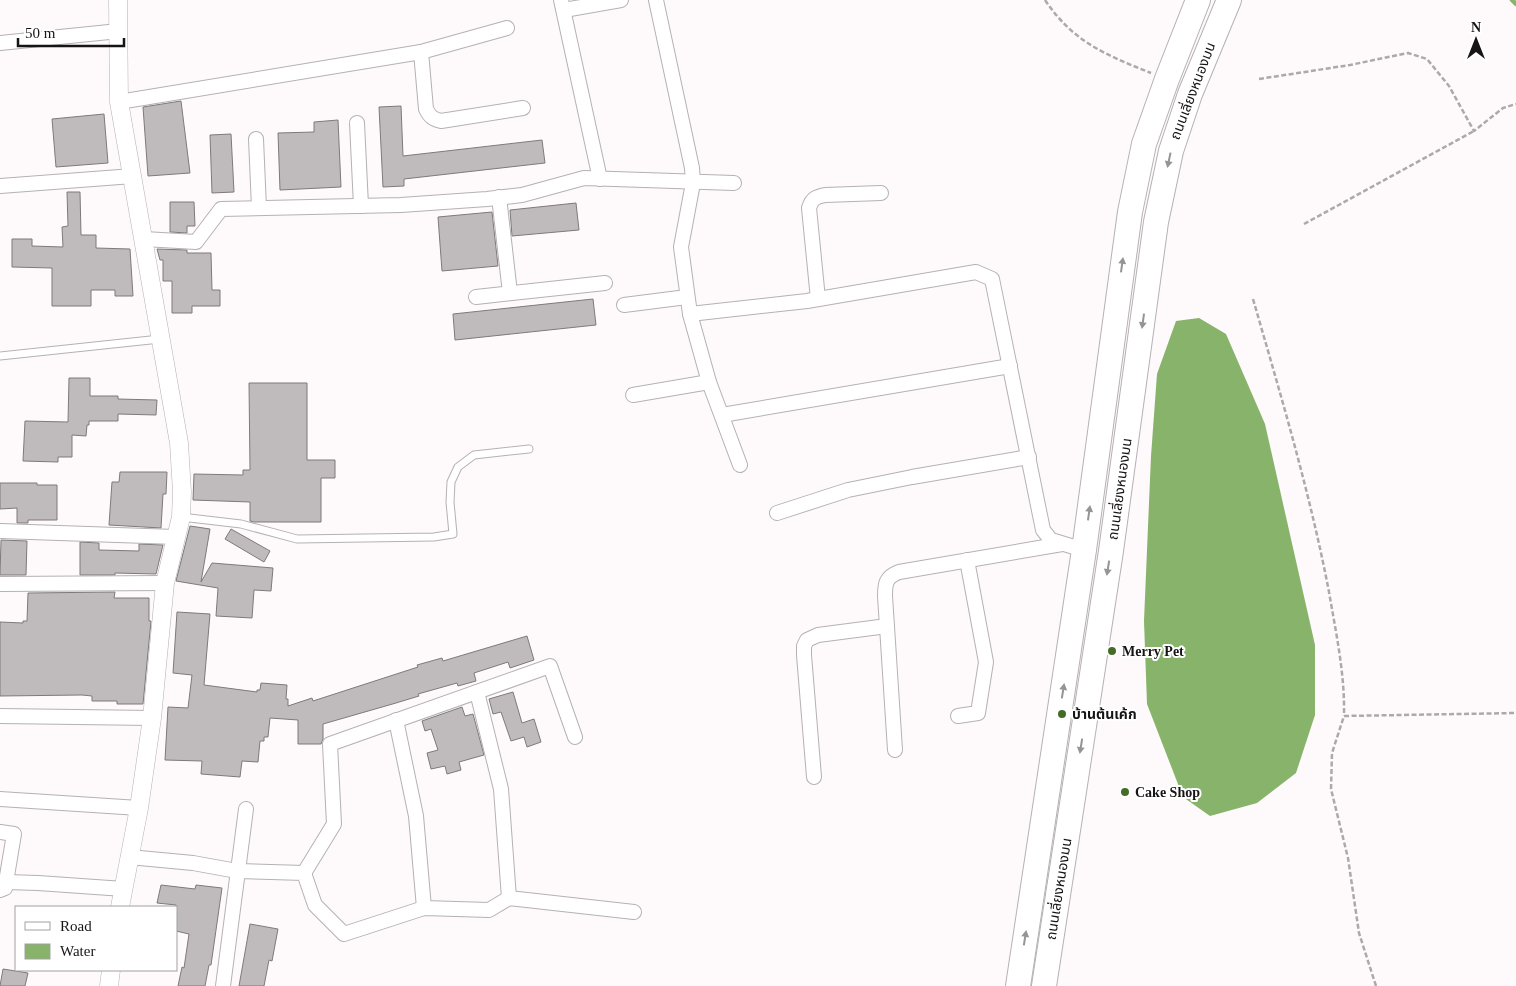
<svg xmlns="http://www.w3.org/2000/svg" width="1516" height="986" font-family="'Times New Roman','Noto Sans Thai',serif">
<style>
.water{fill:#87b36a}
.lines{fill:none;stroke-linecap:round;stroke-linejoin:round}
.stream{stroke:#87b36a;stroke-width:4.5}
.building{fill:#bfbabb;stroke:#7e797b}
.service-casing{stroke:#b6b1b3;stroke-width:9}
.minor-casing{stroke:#b6b1b3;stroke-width:16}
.tertiary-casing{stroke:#b6b1b3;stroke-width:19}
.trunk-casing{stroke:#b6b1b3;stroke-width:26}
.path{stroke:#ada9aa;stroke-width:2.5;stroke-dasharray:5 2.5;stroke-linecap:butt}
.service{stroke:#fff;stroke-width:7}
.minor{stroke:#fff;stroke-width:14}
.tertiary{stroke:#fff;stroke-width:18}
.trunk{stroke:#fff;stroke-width:24}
.oneway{fill:#969595}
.poi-dot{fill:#446c27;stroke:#fff;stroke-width:2}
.labels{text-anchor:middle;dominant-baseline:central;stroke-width:4;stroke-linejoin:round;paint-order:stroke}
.street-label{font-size:14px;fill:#161414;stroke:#fff}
.poi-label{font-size:14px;font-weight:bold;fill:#161414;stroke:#fff;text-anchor:start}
</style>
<rect width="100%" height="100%" fill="#fef9fb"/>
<path class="water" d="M 1199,318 L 1226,334 L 1265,424 L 1315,645 L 1315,715 L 1296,773 L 1257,803 L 1210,816 L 1183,797 L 1147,704 L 1144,621 L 1151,456 L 1157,374 L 1176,321 Z"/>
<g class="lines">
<path class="stream" d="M 1512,0 L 1516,4"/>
</g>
<g class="building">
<path d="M 181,101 L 190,173 L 148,176 L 143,107 Z"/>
<path d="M 401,106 L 403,156 L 542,140 L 545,163 L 404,179 L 404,186 L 383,187 L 379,107 Z"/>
<path d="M 104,114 L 108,163 L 56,167 L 52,119 Z"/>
<path d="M 338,120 L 341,187 L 280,190 L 278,133 L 314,132 L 314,122 Z"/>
<path d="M 231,134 L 234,192 L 212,193 L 210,135 Z"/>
<path d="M 67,192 L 80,192 L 81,235 L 96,235 L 96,248 L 130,249 L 133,296 L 115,296 L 115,290 L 91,290 L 91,306 L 52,306 L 52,268 L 12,267 L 12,239 L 32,239 L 32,246 L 63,247 L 62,227 L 68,226 Z"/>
<path d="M 170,202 L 194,202 L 195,226 L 187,226 L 187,233 L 170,232 Z"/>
<path d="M 576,203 L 579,230 L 512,236 L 510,210 Z"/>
<path d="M 492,212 L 498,266 L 442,271 L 438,217 Z"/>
<path d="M 157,249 L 187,250 L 187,253 L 211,253 L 212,290 L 220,290 L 220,306 L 192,306 L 192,313 L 172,313 L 172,281 L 163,281 L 163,260 L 160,260 Z"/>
<path d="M 593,299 L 596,325 L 455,340 L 453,314 Z"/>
<path d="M 69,378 L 90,378 L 90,396 L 118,396 L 118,399 L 157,400 L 156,415 L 118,414 L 118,421 L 89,421 L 89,425 L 87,425 L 86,436 L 72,435 L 72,457 L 58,457 L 58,462 L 23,461 L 25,421 L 68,422 Z"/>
<path d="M 249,383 L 307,383 L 307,460 L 335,460 L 335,478 L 321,478 L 321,522 L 254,522 L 250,521 L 250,502 L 193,500 L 194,474 L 243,475 L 243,470 L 250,470 Z"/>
<path d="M 120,472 L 167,472 L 166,494 L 163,494 L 161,528 L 109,525 L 112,482 L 119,482 Z"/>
<path d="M 0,483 L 37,483 L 37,485 L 57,485 L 57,520 L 28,520 L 28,523 L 17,523 L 17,508 L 0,509 Z"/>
<path d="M 190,526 L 210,529 L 201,582 L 212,563 L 273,568 L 271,591 L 254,590 L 252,618 L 216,616 L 218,588 L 176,581 Z"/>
<path d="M 231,529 L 270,551 L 264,562 L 225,539 Z"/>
<path d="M 1,540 L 27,541 L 26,575 L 0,575 Z"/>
<path d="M 80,542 L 99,543 L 99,550 L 139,551 L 139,544 L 163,545 L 156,574 L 115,573 L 115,575 L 80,575 Z"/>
<path d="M 115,592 L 114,598 L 149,598 L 149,621 L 151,621 L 143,704 L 117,704 L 117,701 L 92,701 L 92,696 L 82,695 L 0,696 L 0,622 L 23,623 L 23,621 L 27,621 L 28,593 Z"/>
<path d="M 177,612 L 210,614 L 204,685 L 257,692 L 257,690 L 260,690 L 261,683 L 287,685 L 286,699 L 288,699 L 288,706 L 312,698 L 313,701 L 418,667 L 417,665 L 442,658 L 443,661 L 527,636 L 534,660 L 510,668 L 508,662 L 474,673 L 476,681 L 458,686 L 457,683 L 418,694 L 419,696 L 396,703 L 323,724 L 323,739 L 321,744 L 298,744 L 298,720 L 270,718 L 268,737 L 264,737 L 264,741 L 260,741 L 258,762 L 242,761 L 240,777 L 201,774 L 202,761 L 165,760 L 168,707 L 188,708 L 192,675 L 173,673 Z"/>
<path d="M 513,692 L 522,723 L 534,719 L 541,742 L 527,747 L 524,737 L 511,741 L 501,712 L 493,714 L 489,699 Z"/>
<path d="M 462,707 L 465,716 L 473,714 L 484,755 L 459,762 L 461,770 L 447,774 L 445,766 L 431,769 L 427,753 L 438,750 L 431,729 L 425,731 L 422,721 Z"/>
<path d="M 161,885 L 195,889 L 196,885 L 222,888 L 211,965 L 209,965 L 205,986 L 178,986 L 182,967 L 184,968 L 189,934 L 176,931 L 176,905 L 157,903 Z"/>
<path d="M 250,924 L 278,929 L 272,961 L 269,960 L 264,986 L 239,986 Z"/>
<path d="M 3,969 L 28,973 L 25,986 L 0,986 Z"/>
</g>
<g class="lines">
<g class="service-casing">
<g id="service">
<path d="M 0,356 L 160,339"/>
<path d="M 181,517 L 241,524 L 297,539 L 434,537 L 453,534 L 450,502 L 451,482 L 458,467 L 474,455 L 529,449"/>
</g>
</g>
<g class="minor-casing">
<g id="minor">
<path d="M 561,0 L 600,179"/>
<path d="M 656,0 L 692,168 L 693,183 L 681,247 L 690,314 L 709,382 L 740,465"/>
<path d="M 564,10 L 621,0"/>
<path d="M 0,43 L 119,31"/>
<path d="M 421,52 L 426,109 C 430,117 433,119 441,121 L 523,108"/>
<path d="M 119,102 L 421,52 L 507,28"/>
<path d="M 357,123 L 361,206"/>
<path d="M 256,139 L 259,208"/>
<path d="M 0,186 L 133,176"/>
<path d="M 499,197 L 510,293"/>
<path d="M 144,239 L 196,242 L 221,209 L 401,205 L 487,199 L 522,195 L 584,178 L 734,183"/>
<path d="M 476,297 L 605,283"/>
<path d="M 818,299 L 809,208 C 812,198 816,197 825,195 L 881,193"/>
<path d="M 624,305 L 687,297"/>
<path d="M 690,314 L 807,301 L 976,272 L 992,279 L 1043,530 L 1051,540 L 1084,550"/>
<path d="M 633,395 L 709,382"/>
<path d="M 722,415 L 1010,366"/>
<path d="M 777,513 L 848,490 L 912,477 L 1029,457"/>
<path d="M 0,531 L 176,537"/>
<path d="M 0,584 L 165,583"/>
<path d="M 477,692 L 501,789 L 509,898"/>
<path d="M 0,716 L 152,718"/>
<path d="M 958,716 L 978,713 L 986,662 L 967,560"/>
<path d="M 396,720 L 416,816 L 424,908"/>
<path d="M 895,750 L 885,596 C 885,583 886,577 899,572 L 1062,544"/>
<path d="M 814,777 L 804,655 L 804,646 L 807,640 L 818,635 L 887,626"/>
<path d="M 0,799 L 139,808"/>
<path d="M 0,832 L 14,834 L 6,882"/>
<path d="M 129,857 L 193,863 L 237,871 L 304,873 L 315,905 L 344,934 L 424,908 L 489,910 L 509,898 L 634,912"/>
<path d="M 304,873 L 334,824 L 330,744 L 550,666 L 575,737"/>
<path d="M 0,890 L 5,888 L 6,882 L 38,883 L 124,889"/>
<path d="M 223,986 L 246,809"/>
</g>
</g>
<g class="tertiary-casing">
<g id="tertiary">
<path d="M 118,0 L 119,102 L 179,443 L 182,492 L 181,517 L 165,583 L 152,718 L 139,808 L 120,907"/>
<path d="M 109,986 L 111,970"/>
</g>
</g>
<g class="trunk-casing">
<g id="trunk">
<path d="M 1018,986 L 1084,550 L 1130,212 L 1144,144 L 1167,79 L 1198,0"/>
<path d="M 1044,986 L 1111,551 L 1156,222 L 1171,151 L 1190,94 L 1229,0"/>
</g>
</g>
<g class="path">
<path d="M 1045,0 C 1073,42 1106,55 1151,73"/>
<path d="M 1259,79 L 1350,65 L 1408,53 L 1427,59 L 1449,86 L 1474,131 L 1503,108 L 1516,104"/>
<path d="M 1304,224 L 1474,131"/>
<path d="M 1253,299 C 1281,396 1310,493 1329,592 C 1336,633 1345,674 1344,716"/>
<path d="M 1376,986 L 1359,933 L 1348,858 L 1331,789 L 1332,753 L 1344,716 L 1516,713"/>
</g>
<use href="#service" class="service"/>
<use href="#minor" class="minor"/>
<use href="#tertiary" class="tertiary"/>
<use href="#trunk" class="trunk"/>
</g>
<defs><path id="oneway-solid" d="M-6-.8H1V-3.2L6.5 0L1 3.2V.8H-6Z" transform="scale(1.25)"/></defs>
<g class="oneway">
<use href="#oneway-solid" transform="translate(1169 160) rotate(102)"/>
<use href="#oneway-solid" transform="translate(1122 265) rotate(-82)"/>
<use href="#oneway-solid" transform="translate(1143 321) rotate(98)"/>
<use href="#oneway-solid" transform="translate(1089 513) rotate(-82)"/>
<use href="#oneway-solid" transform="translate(1108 568) rotate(99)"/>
<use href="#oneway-solid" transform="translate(1063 691) rotate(-81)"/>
<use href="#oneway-solid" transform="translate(1081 746) rotate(99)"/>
<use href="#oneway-solid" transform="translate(1025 938) rotate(-81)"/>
</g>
<g class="poi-dot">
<circle cx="1112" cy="651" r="5"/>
<circle cx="1062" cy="714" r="5"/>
<circle cx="1125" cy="792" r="5"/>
</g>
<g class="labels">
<g class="street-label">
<text transform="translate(1193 91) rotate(-69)">ถนนเลี่ยงหนองมน</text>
<text transform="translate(1120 489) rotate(-82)">ถนนเลี่ยงหนองมน</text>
<text transform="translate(1059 889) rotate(-81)">ถนนเลี่ยงหนองมน</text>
</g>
<g class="poi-label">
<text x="1122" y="651">Merry Pet</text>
<text x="1072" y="714">บ้านต้นเค้ก</text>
<text x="1135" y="792">Cake Shop</text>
</g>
</g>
<rect x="15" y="906" width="162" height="65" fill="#ffffff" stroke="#a2a1a1"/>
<rect x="25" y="922" width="25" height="8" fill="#ffffff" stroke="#a2a1a1"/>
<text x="60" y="931" font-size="15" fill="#161414">Road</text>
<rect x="25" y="944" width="25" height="15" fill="#87b36a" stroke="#a2a1a1"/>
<text x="60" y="956" font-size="15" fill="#161414">Water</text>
<g transform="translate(1476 40)" stroke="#ffffff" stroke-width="4" paint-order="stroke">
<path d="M0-4L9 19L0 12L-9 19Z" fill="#161414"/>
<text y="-8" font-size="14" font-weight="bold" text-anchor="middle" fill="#161414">N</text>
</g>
<path d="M18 38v8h106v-8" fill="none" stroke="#161414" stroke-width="2.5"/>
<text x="25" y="38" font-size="15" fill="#161414" stroke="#ffffff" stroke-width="4" paint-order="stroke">50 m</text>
</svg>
